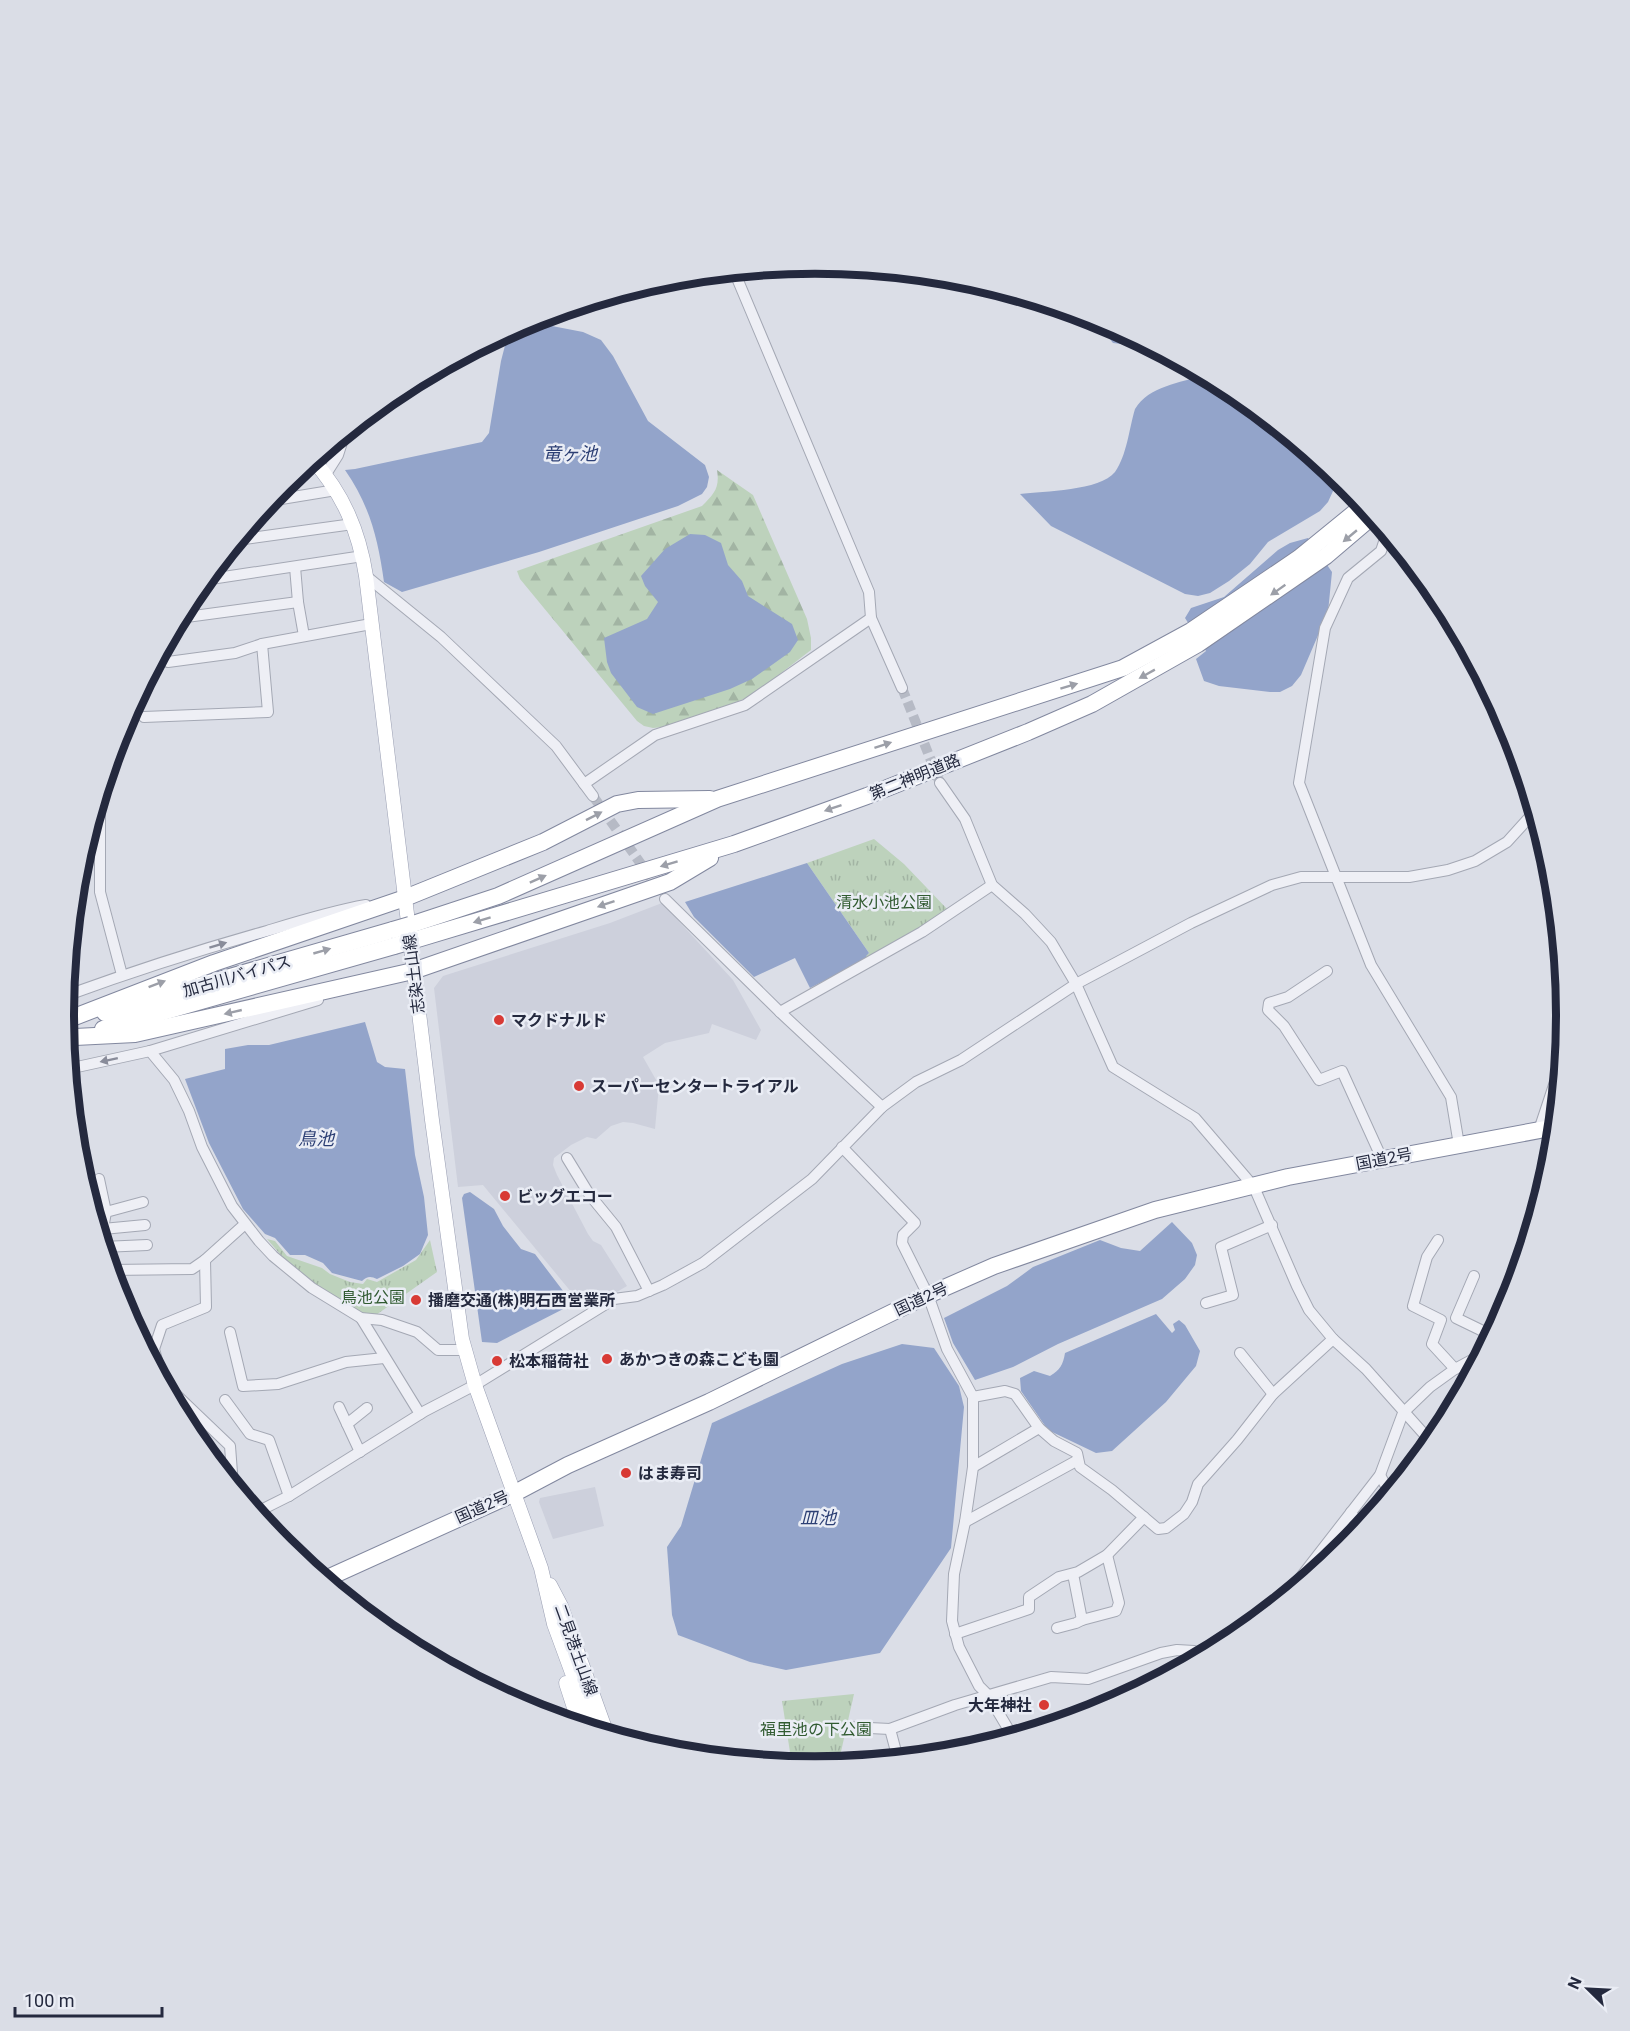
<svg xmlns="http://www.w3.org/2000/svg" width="1630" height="2031" font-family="Roboto,'Noto Sans JP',sans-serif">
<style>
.built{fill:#cdd0dc}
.forest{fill:url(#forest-firs)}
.park{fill:url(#park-tufts)}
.water{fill:#93a4ca}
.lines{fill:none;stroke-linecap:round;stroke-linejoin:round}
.minor-tunnel{stroke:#b6bac5;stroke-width:10;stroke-dasharray:10 5;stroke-linecap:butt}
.minor-casing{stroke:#a4a8b4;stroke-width:12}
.major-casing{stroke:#9a9fb3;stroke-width:15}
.highway-casing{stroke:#82889f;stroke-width:18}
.minor{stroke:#eeeff5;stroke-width:10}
.major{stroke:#fff;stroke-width:14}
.highway{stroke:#fff;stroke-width:16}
.highway-bridge-casing{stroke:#82889f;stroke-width:18;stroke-linecap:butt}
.highway-bridge{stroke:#fff;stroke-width:16}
.oneway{fill:#9c9fa8}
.oneway2{fill:#898c9a}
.poi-dot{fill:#d83a35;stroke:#eaedf5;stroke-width:2}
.labels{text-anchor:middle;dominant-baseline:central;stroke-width:5;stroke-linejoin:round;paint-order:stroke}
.street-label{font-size:16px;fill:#24293e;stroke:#eaedf5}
.park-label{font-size:16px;fill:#315b31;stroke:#eaedf5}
.poi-label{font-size:16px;font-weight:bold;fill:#24293e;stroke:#eaedf5;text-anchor:start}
.water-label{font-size:18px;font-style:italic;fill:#2c3f74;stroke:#eaedf5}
.rim{fill:none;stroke:#24293e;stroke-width:8}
</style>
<defs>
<pattern id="forest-firs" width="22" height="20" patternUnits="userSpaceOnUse" patternTransform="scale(1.5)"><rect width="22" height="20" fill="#bdd2bc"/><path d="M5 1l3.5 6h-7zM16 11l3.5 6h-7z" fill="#a2b4a3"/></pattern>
<pattern id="park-tufts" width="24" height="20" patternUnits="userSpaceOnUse" patternTransform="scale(1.5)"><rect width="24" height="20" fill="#bdd2bc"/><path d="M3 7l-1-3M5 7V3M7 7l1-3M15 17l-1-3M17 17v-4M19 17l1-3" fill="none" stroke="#a2b4a3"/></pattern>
</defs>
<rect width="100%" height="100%" fill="#dbdee7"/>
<g class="built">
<path d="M 662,903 L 733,980 L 761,1030 L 756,1040 L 712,1024 L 709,1033 L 665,1043 L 643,1057 L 659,1085 L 655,1129 L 633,1123 L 623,1122 L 611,1126 L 596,1139 L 587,1137 L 571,1145 L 554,1158 L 553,1165 L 557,1175 L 588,1234 L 593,1241 L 601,1245 L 627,1286 L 586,1310 L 483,1185 L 458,1187 L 434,988 L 443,976 L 610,923 Z"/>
<path d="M 595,1487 L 604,1526 L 553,1539 L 539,1502 L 540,1498 Z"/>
</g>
<path class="forest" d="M 717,470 L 753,495 L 807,619 L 811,638 L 811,650 L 754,694 L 720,710 L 673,726 L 653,728 L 644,726 L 637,721 L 520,579 L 517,571 L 702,506 C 714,494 720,488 717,470 Z"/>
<g class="park">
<path d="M 874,839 L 904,864 L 949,911 L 868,959 L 865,956 L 869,953 L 807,863 Z"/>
<path d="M 267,1239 L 275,1241 L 287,1256 L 322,1268 L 330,1274 L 350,1282 L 363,1284 L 367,1279 L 377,1282 L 416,1260 L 430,1240 L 437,1272 L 376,1315 L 362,1315 L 314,1286 L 292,1268 Z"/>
<path d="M 854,1694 L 838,1765 L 815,1767 L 792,1765 L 782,1701 Z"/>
</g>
<g class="water">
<path d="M 526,321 L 583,332 L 601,340 L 613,356 L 648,421 L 705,465 L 709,477 L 707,487 L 702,494 L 678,506 L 539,552 L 402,592 L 384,582 C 378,539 370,506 345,470 L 355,469 L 482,442 L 489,433 L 501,361 L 509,330 Z"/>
<path d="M 1109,324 L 1155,348 L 1113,343 L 1109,338 Z"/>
<path d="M 1204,375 L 1233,390 L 1339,478 L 1328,502 L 1320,511 L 1268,542 L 1250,564 L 1229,581 L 1210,593 L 1198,596 L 1185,594 L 1051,526 L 1020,494 C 1044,491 1100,491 1115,472 C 1127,455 1129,429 1135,409 C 1149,386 1180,383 1204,375 Z"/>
<path d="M 690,534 L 705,535 L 721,543 L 728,565 L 742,581 L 748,596 L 792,624 L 798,640 L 790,652 L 752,679 L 730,689 L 653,714 L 637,707 L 611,673 L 607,662 L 604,638 L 647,619 L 658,602 L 645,586 L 641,576 L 665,549 Z"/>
<path d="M 1308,538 L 1332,572 L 1328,612 L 1301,675 L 1292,686 L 1280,692 L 1270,692 L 1219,686 L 1204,681 L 1196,659 L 1206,651 L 1185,618 L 1191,608 L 1224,597 L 1278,550 L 1290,543 Z"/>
<path d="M 807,863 L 869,953 L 866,956 L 868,959 L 810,988 L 795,958 L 754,977 L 694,917 L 685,902 Z"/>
<path d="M 365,1022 L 377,1062 L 385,1067 L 405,1069 L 415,1155 L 424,1197 L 428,1235 L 420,1254 L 403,1266 L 377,1279 C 371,1276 367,1276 362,1281 L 332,1273 L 323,1263 L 305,1255 L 290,1255 L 275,1238 L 265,1234 L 243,1209 L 209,1143 L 185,1079 L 225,1069 L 225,1049 L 248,1045 L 269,1045 Z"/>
<path d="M 470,1192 L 494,1209 L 503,1226 L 521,1249 L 535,1254 L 573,1304 L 497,1343 L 482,1342 L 462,1198 L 464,1194 Z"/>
<path d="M 1172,1222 L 1192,1243 L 1197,1255 L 1195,1265 L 1185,1279 L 1162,1299 L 1058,1344 L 1013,1367 L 975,1380 L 953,1343 L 944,1318 L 1007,1286 L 1033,1267 L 1100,1240 L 1121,1248 L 1140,1251 Z"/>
<path d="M 1156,1314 L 1172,1333 L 1175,1330 L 1173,1324 L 1179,1320 L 1185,1325 L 1200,1351 L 1196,1366 L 1166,1402 L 1112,1451 L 1096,1453 L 1048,1430 L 1021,1391 L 1020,1378 L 1034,1371 L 1050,1376 C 1060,1370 1063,1365 1065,1353 Z"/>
<path d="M 902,1344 L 934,1348 L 959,1386 L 964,1407 L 951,1548 L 880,1653 L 786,1670 L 750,1662 L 678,1635 L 672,1615 L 667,1547 L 681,1526 L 712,1423 L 842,1364 Z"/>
</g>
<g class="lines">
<g class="minor-tunnel">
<path d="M 902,688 L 940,783"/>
<path d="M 593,796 L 660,891"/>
</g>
<g class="minor-casing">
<g id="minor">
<path d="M 734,271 L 869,592 L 871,618 L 902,688"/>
<path d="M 326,474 L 338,455 L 345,433"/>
<path d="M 269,501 L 336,490"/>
<path d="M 1387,533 L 1381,551 L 1348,578 L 1325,628 L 1299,783 L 1371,965 L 1451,1097 L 1459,1145"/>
<path d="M 237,540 L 353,524"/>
<path d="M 295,567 L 298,602 L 304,636"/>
<path d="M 366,576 L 441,637 L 556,746 L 593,796"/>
<path d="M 204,580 L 363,556"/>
<path d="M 179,618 L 298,602"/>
<path d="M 158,656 L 168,662 L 235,653 L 262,644 L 371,624"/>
<path d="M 144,717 L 268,712 L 262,644"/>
<path d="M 940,783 L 965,819 L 992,885 L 1025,914 L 1051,942 L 1076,984 L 1113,1067 L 1195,1118 L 1254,1187 L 1297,1286 L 1309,1310 L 1333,1339 L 1366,1369 L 1432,1443"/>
<path d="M 584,784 L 655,735 L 745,705 L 871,618"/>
<path d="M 100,793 L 100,892 L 122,975"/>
<path d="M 87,839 L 100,840"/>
<path d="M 665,899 L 780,1012 L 882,1107"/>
<path d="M 1327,971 L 1288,997 L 1269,1003 L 1268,1010 L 1284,1026 L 1319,1080 L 1342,1071 L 1382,1159"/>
<path d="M 65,996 C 131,972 199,950 267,931 C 300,921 332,911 366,905"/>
<path d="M 780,1012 L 922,932 L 992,885"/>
<path d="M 150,1051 L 174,1080 L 189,1111 L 202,1147 L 232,1206 L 259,1241 L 273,1256 L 312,1288 L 361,1318 L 382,1320 L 417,1332 L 438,1350 L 465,1350"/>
<path d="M 68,1069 L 150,1051 L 318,1000"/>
<path d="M 1539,1130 L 1556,1079 L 1561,1037"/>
<path d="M 842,1147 L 915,1223 L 903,1235 L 902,1243 L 928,1295 L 947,1349 L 973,1397 L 973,1467 L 965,1522 L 954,1574 L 952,1621 L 959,1647 L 979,1686 L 988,1695 L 1013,1737"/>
<path d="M 567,1158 L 589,1194 L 616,1227 L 649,1291"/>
<path d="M 99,1179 L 106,1212"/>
<path d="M 103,1229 L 106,1212 L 143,1202"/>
<path d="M 101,1238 L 103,1229 L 145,1225"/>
<path d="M 1438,1240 L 1427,1257 L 1413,1306 L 1441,1320 L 1432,1344 L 1455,1369"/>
<path d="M 103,1247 L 147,1245"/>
<path d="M 110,1270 L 192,1269 L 205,1260"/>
<path d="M 1474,1276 L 1456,1318 L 1489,1334 L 1484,1352"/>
<path d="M 1206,1303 L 1233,1295 L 1221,1247 L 1272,1225"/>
<path d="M 361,1318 L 420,1414"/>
<path d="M 230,1332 L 243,1386 L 278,1384 L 346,1362 L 384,1358"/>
<path d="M 1240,1353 L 1273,1394"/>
<path d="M 973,1397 L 1005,1391 L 1015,1394 L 1039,1428 L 1054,1441 L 1077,1453 L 1080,1467 L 1112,1490 L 1158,1529 L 1166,1528 L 1184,1514 L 1192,1502 L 1198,1484 L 1237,1440 L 1273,1394 L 1333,1339"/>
<path d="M 225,1400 L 250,1434 L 269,1440 L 289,1496"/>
<path d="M 339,1407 L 360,1452"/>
<path d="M 347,1424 L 367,1408"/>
<path d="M 973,1467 L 1039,1428"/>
<path d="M 1380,1475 L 1390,1494"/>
<path d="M 233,1486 L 230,1446 L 163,1382 L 154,1349 L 162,1325 L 206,1307 L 205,1260 L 245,1224"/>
<path d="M 1351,1512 L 1361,1530"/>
<path d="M 255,1513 L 289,1496 L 425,1411 L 475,1385 L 614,1299 L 637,1296 L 663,1285 L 703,1263 L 812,1179 L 882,1107 L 916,1082 L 961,1060 L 1076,984 L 1191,923 L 1272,885 L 1301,877 L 1409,877 L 1448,870 L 1475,861 L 1507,842 L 1535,811"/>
<path d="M 965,1522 L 1078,1460"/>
<path d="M 1073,1574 L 1082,1620 L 1116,1611 L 1119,1603 L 1107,1555"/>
<path d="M 1283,1600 L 1380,1475 L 1403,1413 L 1430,1387 L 1455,1369 L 1483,1354"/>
<path d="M 1057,1628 L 1076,1623 L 1082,1620"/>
<path d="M 955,1634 L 1029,1609 L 1029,1597 L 1059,1577 L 1078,1572 L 1107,1555 L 1144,1517"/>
<path d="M 849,1727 L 890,1729 L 955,1705 L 1051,1677 L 1088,1679 L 1161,1653 L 1177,1650 L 1194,1651 L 1203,1657"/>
<path d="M 890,1729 L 898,1759"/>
<path d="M 908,1758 L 925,1755"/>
</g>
</g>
<g class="major-casing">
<g id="major">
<path d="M 313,460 C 343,494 359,531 366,576 L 432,1120 L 462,1339 L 475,1385 L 541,1568 L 554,1624 L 593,1730"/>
<path d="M 550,1585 L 561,1606 L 607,1734"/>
<path d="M 566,1683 L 580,1726"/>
</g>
</g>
<g class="highway-casing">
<g id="highway">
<path d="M 410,925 L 498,896 L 717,799 L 1123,668 L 1191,631 L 1299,558 L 1364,505"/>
<path d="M 411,941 L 734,844 L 867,796 L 1028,732 L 1092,704 L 1198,644 L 1326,556 L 1373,516"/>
<path d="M 105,1013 L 393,930"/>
<path d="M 64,1021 L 214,963 L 405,898 L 543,842 L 617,804 L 638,800 L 710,799"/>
<path d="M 103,1029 L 394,946"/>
<path d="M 75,1037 L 135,1034 L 413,971 L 670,882 L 710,858"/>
<path d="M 323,1580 L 515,1493 L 568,1465 L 709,1402 L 928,1295 L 994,1266 L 1155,1210 L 1288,1177 L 1556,1127"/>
</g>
</g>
<use href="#minor" class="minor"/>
<use href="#major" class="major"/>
<use href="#highway" class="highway"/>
<g class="highway-bridge-casing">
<g id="highway-bridge">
<path d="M 393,930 L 410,925"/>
<path d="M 394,946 L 411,941"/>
</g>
</g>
<use href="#highway-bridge" class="highway-bridge"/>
</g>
<defs><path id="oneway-solid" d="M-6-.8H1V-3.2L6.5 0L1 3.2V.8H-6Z" transform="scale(1.5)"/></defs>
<g class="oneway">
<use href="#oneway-solid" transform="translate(1350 536) rotate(140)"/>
<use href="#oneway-solid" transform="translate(1278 590) rotate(145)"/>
<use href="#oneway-solid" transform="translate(1147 674) rotate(151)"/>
<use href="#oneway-solid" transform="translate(1069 686) rotate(-17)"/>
<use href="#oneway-solid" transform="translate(883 745) rotate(-18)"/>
<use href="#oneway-solid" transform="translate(833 808) rotate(161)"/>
<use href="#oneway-solid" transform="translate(594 816) rotate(-27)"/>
<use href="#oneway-solid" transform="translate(669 864) rotate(163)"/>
<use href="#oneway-solid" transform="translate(538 879) rotate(-24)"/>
<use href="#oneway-solid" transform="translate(606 904) rotate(161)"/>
<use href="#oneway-solid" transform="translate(482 920) rotate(163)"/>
<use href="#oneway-solid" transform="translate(322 951) rotate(-16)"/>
<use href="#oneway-solid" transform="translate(157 984) rotate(-21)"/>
<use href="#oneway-solid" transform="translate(233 1012) rotate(167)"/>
</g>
<g class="oneway2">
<use href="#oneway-solid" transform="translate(218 945) rotate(-17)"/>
<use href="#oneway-solid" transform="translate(109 1060) rotate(168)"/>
</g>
<g class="poi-dot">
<circle cx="499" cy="1020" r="6"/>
<circle cx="579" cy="1086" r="6"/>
<circle cx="505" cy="1196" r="6"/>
<circle cx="416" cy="1300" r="6"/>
<circle cx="607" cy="1359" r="6"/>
<circle cx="497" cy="1361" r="6"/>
<circle cx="626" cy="1473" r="6"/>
<circle cx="1044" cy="1705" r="6"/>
</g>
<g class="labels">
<g class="street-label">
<text transform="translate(915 777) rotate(-22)">第二神明道路</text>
<text transform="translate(414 974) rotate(-97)">志染土山線</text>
<text transform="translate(237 976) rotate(-16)">加古川バイパス</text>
<text transform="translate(1384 1159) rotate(-11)">国道2号</text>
<text transform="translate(921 1299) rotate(-25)">国道2号</text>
<text transform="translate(482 1507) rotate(-24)">国道2号</text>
<text transform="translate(576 1650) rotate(70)">二見港土山線</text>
</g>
<g class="park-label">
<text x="884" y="902">清水小池公園</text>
<text x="373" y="1297">鳥池公園</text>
<text x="816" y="1729">福里池の下公園</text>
</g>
<g class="poi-label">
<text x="511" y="1020">マクドナルド</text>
<text x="591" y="1086">スーパーセンタートライアル</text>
<text x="517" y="1196">ビッグエコー</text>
<text x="428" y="1300">播磨交通(株)明石西営業所</text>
<text x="619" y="1359">あかつきの森こども園</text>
<text x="509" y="1361">松本稲荷社</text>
<text x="638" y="1473">はま寿司</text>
<text x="1032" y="1705" text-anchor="end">大年神社</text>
</g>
<g class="water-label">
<text x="570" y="453">竜ヶ池</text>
<text x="316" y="1138">鳥池</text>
<text x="818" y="1517">皿池</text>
</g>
</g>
<path d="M0 0H1630V2031H0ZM74 1015a741 741 0 1 1 1482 0a741 741 0 1 1-1482 0Z" fill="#dadde6" fill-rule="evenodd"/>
<path class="rim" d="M74 1015a741 741 0 1 1 1482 0a741 741 0 1 1-1482 0Z"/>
<g transform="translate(1588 1989) rotate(294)" stroke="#eaedf5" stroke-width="4.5" paint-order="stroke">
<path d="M0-4.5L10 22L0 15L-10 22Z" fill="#24293e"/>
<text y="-9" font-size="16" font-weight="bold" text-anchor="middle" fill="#24293e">N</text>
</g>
<path d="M15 2007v9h147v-9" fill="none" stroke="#24293e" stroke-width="3"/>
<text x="24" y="2007" font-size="18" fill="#24293e" stroke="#eaedf5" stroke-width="4.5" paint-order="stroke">100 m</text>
</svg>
